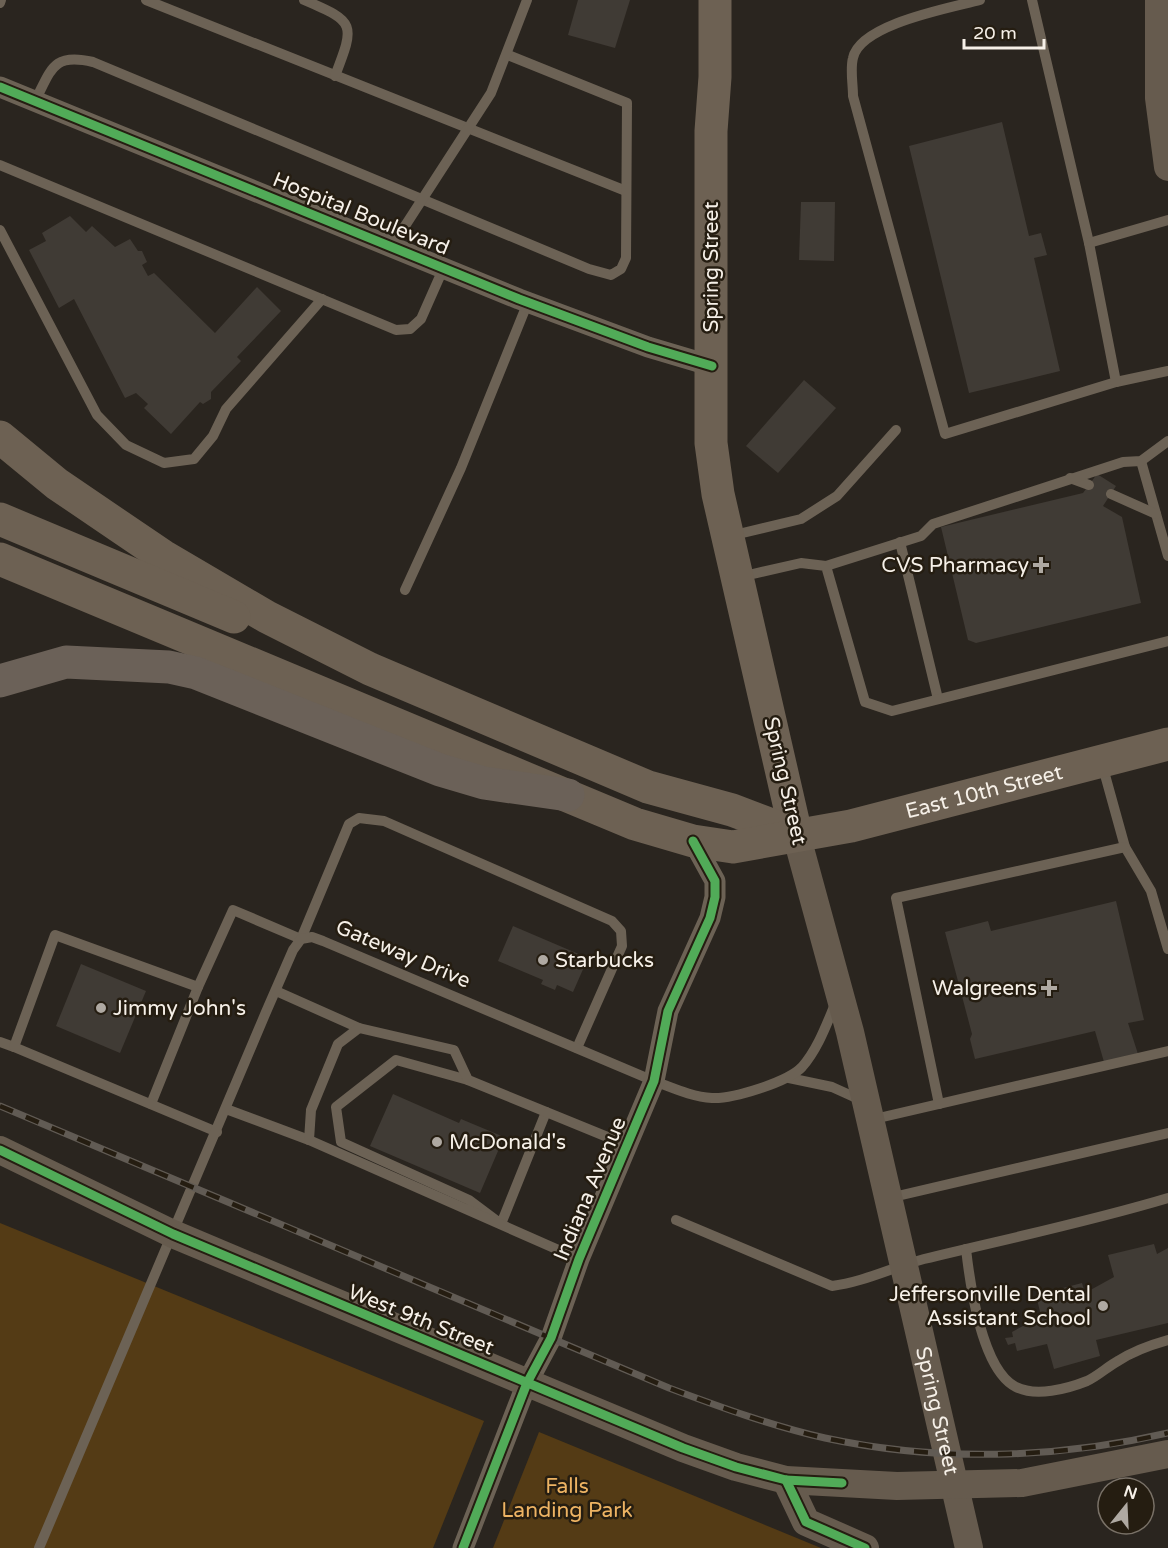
<svg xmlns="http://www.w3.org/2000/svg" width="1168" height="1548" font-family="'Varela Round',sans-serif">
<style>
.green{fill:#543b15}
.building{fill:#403b35}
.lines{fill:none;stroke-linecap:round;stroke-linejoin:round}
.lane{stroke:#6c6255;stroke-width:10}
.street{stroke:#6c6255;stroke-width:21}
.secondary{stroke:#665b4e;stroke-width:28}
.primary{stroke:#6d6153;stroke-width:33}
.highway{stroke:#6b6158;stroke-width:33}
.rail-casing{stroke:#615b54;stroke-width:7}
.rail{stroke:#251d11;stroke-width:4.5;stroke-dasharray:14;stroke-linecap:butt}
.cycleway-casing{stroke:#251d11;stroke-width:13}
.cycleway{stroke:#51ab58;stroke-width:9}
.poi-dot{fill:#afa9a2;stroke:#251d11;stroke-width:2}
.labels{text-anchor:middle;dominant-baseline:central;stroke-width:5;stroke-linejoin:round;paint-order:stroke}
.street-label{font-size:21px;fill:#f6f0e8;stroke:#251d11}
.poi-label{font-size:21px;fill:#f6f0e8;stroke:#251d11;text-anchor:end}
.park-label{font-size:21px;fill:#edb363;stroke:#251d11}
</style>
<rect width="100%" height="100%" fill="#2a251f"/>
<g class="green">
<path d="M 0,1223 L 484,1421 L 433,1548 L 0,1548 Z"/>
<path d="M 539,1432 L 821,1548 L 493,1548 Z"/>
</g>
<g class="building">
<path d="M 578,0 L 630,0 L 615,48 L 568,35 Z"/>
<path d="M 1002,122 L 1029,236 L 1041,233 L 1047,255 L 1034,258 L 1060,371 L 969,393 L 909,146 Z"/>
<path d="M 801,202 L 835,202 L 834,261 L 799,260 Z"/>
<path d="M 70,216 L 86,232 L 92,226 L 115,247 L 130,239 L 138,251 L 142,251 L 147,262 L 142,265 L 148,276 L 154,273 L 215,333 L 257,287 L 281,311 L 237,357 L 241,361 L 211,392 L 211,399 L 203,404 L 200,402 L 171,434 L 144,408 L 148,404 L 136,393 L 125,398 L 74,299 L 59,308 L 29,250 L 46,241 L 42,233 Z"/>
<path d="M 804,380 L 836,408 L 778,473 L 746,446 Z"/>
<path d="M 1097,474 L 1116,486 L 1103,506 L 1122,517 L 1141,603 L 976,643 L 968,640 L 941,527 L 1083,493 Z"/>
<path d="M 1116,901 L 1144,1020 L 1128,1023 L 1138,1054 L 1104,1062 L 1095,1031 L 975,1059 L 970,1039 L 972,1034 L 945,932 L 988,921 L 991,931 Z"/>
<path d="M 513,926 L 588,958 L 573,992 L 557,985 L 555,990 L 541,984 L 543,980 L 498,961 Z"/>
<path d="M 81,964 L 146,991 L 120,1053 L 56,1026 Z"/>
<path d="M 393,1094 L 459,1123 L 461,1119 L 504,1137 L 480,1193 L 370,1146 Z"/>
<path d="M 1154,1244 L 1157,1254 L 1168,1248 L 1168,1323 L 1096,1340 L 1100,1356 L 1054,1369 L 1047,1344 L 1017,1351 L 1015,1343 L 1008,1345 L 1005,1338 L 1013,1337 L 1012,1332 L 1041,1316 L 1036,1295 L 1082,1283 L 1085,1293 L 1114,1277 L 1108,1255 Z"/>
</g>
<g class="lines">
<g class="lane">
<path d="M 146,0 L 626,191"/>
<path d="M 304,0 C 356,22 355,24 335,76"/>
<path d="M 980,0 C 950,8 860,24 853,58 C 850,69 853,84 853,96 L 945,434 L 1116,382 L 1168,371"/>
<path d="M 1032,0 L 1089,243 L 1116,382"/>
<path d="M 0,3 L 1,0"/>
<path d="M 35,101 C 52,68 53,53 93,62 L 589,269 L 611,275 L 621,269 L 626,258 L 627,103 L 508,55"/>
<path d="M 0,165 L 396,330 L 410,329 L 421,319 L 444,267"/>
<path d="M 0,230 L 97,415 L 126,445 L 164,463 L 194,459 L 213,436 L 226,409 L 322,299"/>
<path d="M 1089,243 L 1168,220"/>
<path d="M 392,246 L 491,93 L 527,0"/>
<path d="M 1141,461 L 1168,556"/>
<path d="M 1070,478 L 1089,485"/>
<path d="M 1111,494 L 1156,514"/>
<path d="M 730,536 L 801,519 L 837,496 L 896,430"/>
<path d="M 900,542 L 938,699"/>
<path d="M 826,566 L 921,536 L 933,524 L 1123,462 L 1141,461 L 1168,441"/>
<path d="M 740,577 L 801,563 L 826,566 L 865,702 L 892,711 L 1168,641"/>
<path d="M 405,590 L 461,468 L 528,302"/>
<path d="M 1102,764 L 1125,847 L 1151,891 L 1168,949"/>
<path d="M 276,991 L 359,1028"/>
<path d="M 0,1042 L 14,1047"/>
<path d="M 789,1078 L 832,1087 L 863,1101"/>
<path d="M 468,1080 L 396,1060 L 336,1107 L 341,1142 L 469,1200 L 501,1224 L 546,1112"/>
<path d="M 151,1104 L 198,987"/>
<path d="M 939,1104 L 896,898 L 1125,847"/>
<path d="M 226,1109 L 309,1140"/>
<path d="M 870,1120 L 1168,1051"/>
<path d="M 217,1132 L 14,1047 L 55,935 L 198,987 L 233,910 L 301,939 L 349,824 L 359,818 L 384,821 L 612,921 L 621,931 L 622,946 L 577,1048"/>
<path d="M 889,1198 L 1168,1133"/>
<path d="M 676,1220 L 832,1286 C 864,1282 893,1267 924,1259 C 1006,1239 1088,1222 1168,1198"/>
<path d="M 966,1249 C 970,1284 982,1370 1016,1387 C 1036,1397 1067,1389 1087,1381 C 1098,1376 1107,1367 1118,1361 C 1133,1351 1150,1345 1168,1340"/>
<path d="M 579,1259 L 309,1140 L 311,1110 L 338,1044 L 359,1028 L 454,1050 L 468,1080 L 627,1145"/>
<path d="M 39,1548 L 266,1012 L 293,950 L 301,939 L 312,937 L 323,941 L 654,1081 C 673,1088 692,1097 712,1098 C 733,1099 788,1082 802,1067 C 818,1049 827,1023 836,1002"/>
</g>
<g class="street">
<path d="M 0,87 L 519,299 L 648,347 L 712,366"/>
<path d="M 463,1548 L 527,1383 L 551,1338 L 579,1259 L 654,1081 L 668,1011 L 710,918 L 715,897 L 715,881 L 693,841"/>
</g>
<g class="secondary">
<path d="M 1159,0 L 1159,98 L 1168,167"/>
<path id="s1" d="M 796,834 L 850,1032 L 969,1548"/>
<path d="M 0,1150 L 173,1234 L 683,1448 L 736,1467 L 786,1480 L 897,1486 L 1022,1483 L 1168,1454"/>
<path d="M 786,1480 L 806,1522 L 865,1548"/>
</g>
<g class="primary">
<path d="M 715,0 L 715,77 L 711,131 L 711,443 L 718,494 L 796,834"/>
<path d="M 0,437 L 57,484 L 163,556 L 267,617 L 370,669 L 648,787 L 732,810 L 796,834"/>
<path d="M 0,519 L 234,617"/>
<path id="s2" d="M 0,559 L 635,824 L 693,841 L 733,847 L 851,826 L 1168,744"/>
</g>
<path class="highway" d="M 0,681 L 66,662 L 169,667 L 196,673 L 440,770 L 484,783 L 568,795"/>
<g class="rail-casing">
<path id="rail" d="M 0,1106 L 669,1388 C 720,1407 772,1426 825,1438 C 937,1462 1057,1459 1168,1433"/>
</g>
<use href="#rail" class="rail"/>
<g class="cycleway-casing">
<g id="cycleway">
<path d="M 0,87 L 519,299 L 648,347 L 712,366"/>
<path d="M 0,1150 L 173,1234 L 683,1448 L 736,1467 L 786,1480 L 842,1483"/>
<path d="M 786,1480 L 806,1522 L 865,1548"/>
<path d="M 463,1548 L 527,1383 L 551,1338 L 579,1259 L 654,1081 L 668,1011 L 710,918 L 715,897 L 715,881 L 693,841"/>
</g>
</g>
<use href="#cycleway" class="cycleway"/>
</g>
<g class="poi-dot">
<path d="M1038 556h6v6h6v6h-6v6h-6v-6h-6v-6h6z"/>
<circle cx="543" cy="960" r="6"/>
<path d="M1046 979h6v6h6v6h-6v6h-6v-6h-6v-6h6z"/>
<circle cx="101" cy="1008" r="6"/>
<circle cx="437" cy="1142" r="6"/>
<circle cx="1103" cy="1306" r="6"/>
</g>
<g class="labels">
<g class="street-label">
<text transform="translate(361 214) rotate(22)">Hospital Boulevard</text>
<text transform="translate(711 267) rotate(-90)">Spring Street</text>
<text transform="translate(785 781) rotate(77)">Spring Street</text>
<text stroke="none"><textPath href="#s2" startOffset="1046">East 10th Street</textPath></text>
<text transform="translate(403 954) rotate(23)">Gateway Drive</text>
<text transform="translate(590 1189) rotate(-67)">Indiana Avenue</text>
<text transform="translate(421 1320) rotate(22)">West 9th Street</text>
<text stroke="none"><textPath href="#s1" startOffset="594">Spring Street</textPath></text>
</g>
<g class="poi-label">
<text x="1029" y="565">CVS Pharmacy</text>
<text x="555" y="960" text-anchor="start">Starbucks</text>
<text x="1037" y="988">Walgreens</text>
<text x="113" y="1008" text-anchor="start">Jimmy John's</text>
<text x="449" y="1142" text-anchor="start">McDonald's</text>
<text x="1091" y="1294">Jeffersonville Dental<tspan x="1091" dy="24">Assistant School</tspan></text>
</g>
<g class="park-label">
<text x="567" y="1486">Falls<tspan x="567" dy="24">Landing Park</tspan></text>
</g>
</g>
<g transform="translate(1126 1506) rotate(18)"><circle r="28" fill="#251d11" stroke="#797167" stroke-width="1.5"/>
<path d="M0-4.5L10 22L0 15L-10 22Z" fill="#afa9a2"/>
<text y="-9" font-size="16" font-weight="bold" text-anchor="middle" fill="#f6f0e8">N</text>
</g>
<path d="M964 39v9h80v-9" fill="none" stroke="#f6f0e8" stroke-width="3"/>
<text x="973" y="39" font-size="18" fill="#f6f0e8" stroke="#251d11" stroke-width="4.5" paint-order="stroke">20 m</text>
</svg>
